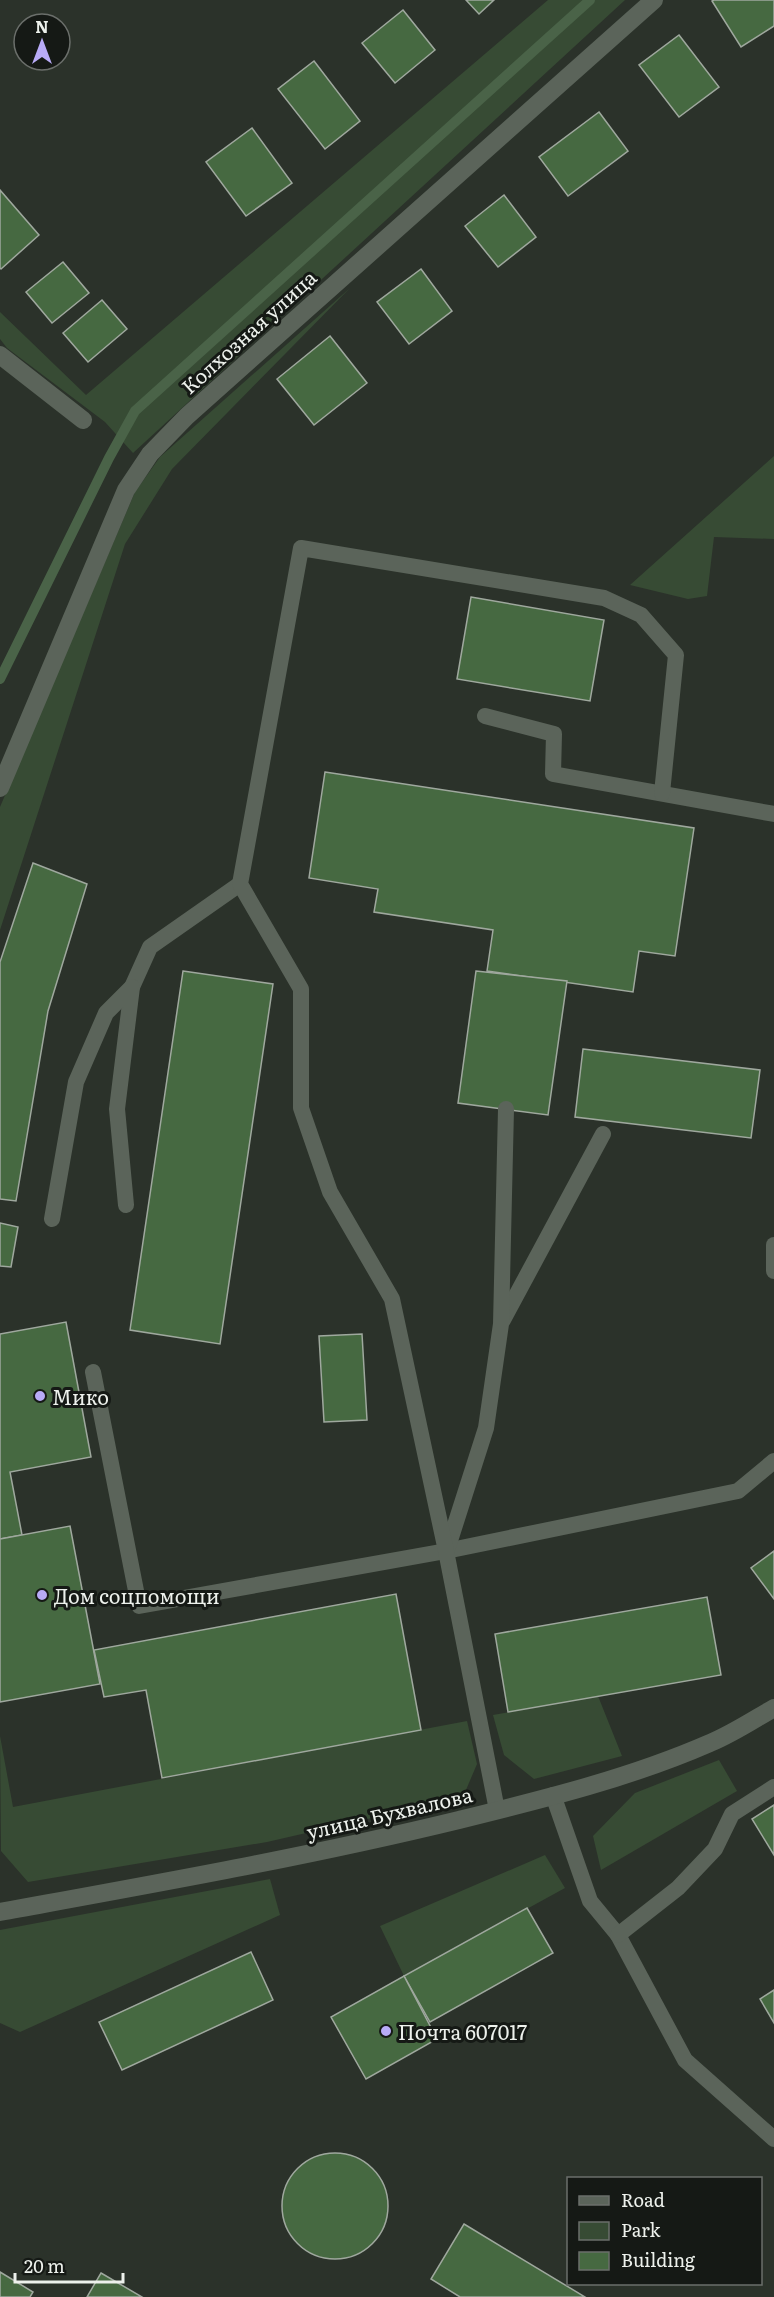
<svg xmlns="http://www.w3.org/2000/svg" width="774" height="2297" font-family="Literata,serif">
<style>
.green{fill:#374b34}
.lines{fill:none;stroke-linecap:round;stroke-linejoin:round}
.stream{stroke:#4a6348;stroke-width:10}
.building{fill:#466941;stroke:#9fa89e;stroke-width:1.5}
.service{stroke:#5b645a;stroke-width:16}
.minor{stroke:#5b645a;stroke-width:18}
.poi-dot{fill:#b8abf7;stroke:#151915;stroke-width:2}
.labels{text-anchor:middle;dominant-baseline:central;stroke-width:6;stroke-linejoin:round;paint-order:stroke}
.street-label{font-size:20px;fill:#edf1ec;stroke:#151915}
.poi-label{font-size:20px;fill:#edf1ec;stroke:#151915;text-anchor:start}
</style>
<rect width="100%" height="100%" fill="#2b322a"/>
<g class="green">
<path d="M 548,0 L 625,0 L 133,453 L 105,422 L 7,348 L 0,339 L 0,312 L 86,395 Z"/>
<path d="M 350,288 L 172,469 L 125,544 L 0,930 L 0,807 L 135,492 L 160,457 Z"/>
<path d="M 774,456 L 774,539 L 714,537 L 707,596 L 688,599 L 630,585 Z"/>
<path d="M 598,1696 L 622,1756 L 534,1779 L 504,1755 L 493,1715 Z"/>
<path d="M 467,1721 L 477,1764 L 463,1797 L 267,1842 L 28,1882 L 1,1851 L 0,1736 L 13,1807 Z"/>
<path d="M 719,1760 L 737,1791 L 601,1870 L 593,1836 L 635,1793 Z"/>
<path d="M 545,1855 L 565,1888 L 404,1976 L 380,1926 Z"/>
<path d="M 270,1879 L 280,1915 L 20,2032 L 0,2023 L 0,1930 Z"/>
</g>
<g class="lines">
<path class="stream" d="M 0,679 L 109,458 L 135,411 L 590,0"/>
</g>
<g class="building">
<path d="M 466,0 L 494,0 L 479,14 Z"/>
<path d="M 714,0 L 774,0 L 774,26 L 741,47 L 712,1 Z"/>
<path d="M 403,10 L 435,50 L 395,83 L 362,43 Z"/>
<path d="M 679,35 L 719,87 L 679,117 L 639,65 Z"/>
<path d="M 314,61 L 360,121 L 325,149 L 278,89 Z"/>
<path d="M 599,112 L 628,151 L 568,196 L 539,157 Z"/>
<path d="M 252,128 L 292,183 L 246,216 L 206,162 Z"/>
<path d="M 0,190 L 39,235 L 1,269 L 0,268 Z"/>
<path d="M 504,195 L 536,237 L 498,267 L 465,226 Z"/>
<path d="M 63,262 L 89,293 L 52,323 L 26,292 Z"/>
<path d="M 421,269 L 452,311 L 409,344 L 377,302 Z"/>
<path d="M 102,300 L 127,329 L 88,362 L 63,333 Z"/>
<path d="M 330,336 L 367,383 L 314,425 L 277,379 Z"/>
<path d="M 471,597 L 604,620 L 590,701 L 457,679 Z"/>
<path d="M 325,772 L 694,828 L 675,956 L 639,951 L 633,992 L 487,971 L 493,930 L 374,912 L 378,889 L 309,878 Z"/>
<path d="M 33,863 L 87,884 L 48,1011 L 16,1201 L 0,1199 L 0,962 Z"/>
<path d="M 183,971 L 273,984 L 220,1344 L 130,1330 Z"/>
<path d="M 476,971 L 567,981 L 548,1115 L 458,1103 Z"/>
<path d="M 583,1049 L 760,1070 L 751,1138 L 575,1117 Z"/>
<path d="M 0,1223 L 18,1227 L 11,1267 L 0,1266 Z"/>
<path d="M 66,1322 L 91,1457 L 10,1472 L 22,1535 L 0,1539 L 0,1334 Z"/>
<path d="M 362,1334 L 367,1420 L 324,1422 L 319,1336 Z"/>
<path d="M 70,1526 L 100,1684 L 0,1702 L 0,1539 Z"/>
<path d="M 774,1551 L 774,1599 L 751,1568 Z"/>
<path d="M 396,1594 L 421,1730 L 162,1778 L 146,1690 L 104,1697 L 94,1650 Z"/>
<path d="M 707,1597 L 721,1675 L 508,1712 L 495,1634 Z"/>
<path d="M 774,1805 L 774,1855 L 752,1819 Z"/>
<path d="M 527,1908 L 553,1953 L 430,2022 L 404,1976 Z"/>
<path d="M 251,1952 L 273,2000 L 122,2070 L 99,2022 Z"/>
<path d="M 404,1976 L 437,2039 L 366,2079 L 331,2017 Z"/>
<path d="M 774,1990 L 774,2023 L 760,1999 Z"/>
<circle cx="335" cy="2206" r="53"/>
<path d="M 464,2224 L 585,2297 L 460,2297 L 431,2279 Z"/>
<path d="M 0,2272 L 33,2292 L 30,2297 L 0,2297 Z"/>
<path d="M 101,2273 L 142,2297 L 87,2297 Z"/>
</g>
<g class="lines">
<g class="service">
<path d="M 485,716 L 554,734 L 553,774 L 774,814"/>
<path d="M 126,1205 L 117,1109 L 132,987 L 150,947 L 240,884"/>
<path d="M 52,1219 L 76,1082 L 106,1013 L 132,987"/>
<path d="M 774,1245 L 774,1271"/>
<path d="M 503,1320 L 603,1134"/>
<path d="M 93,1372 L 139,1606 L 446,1551 L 738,1491 L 774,1461"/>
<path d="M 447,1550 L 486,1428 L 501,1324 L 506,1109"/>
<path d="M 553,1795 L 590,1901 L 618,1935 L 685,2060 L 774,2139"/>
<path d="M 497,1810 L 446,1551 L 392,1299 L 330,1192 L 301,1108 L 301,989 L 240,884 L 301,548 L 604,598 L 641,615 L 676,655 L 662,793"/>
<path d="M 618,1935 L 678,1888 L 715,1849 L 732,1814 L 774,1787"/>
</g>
<g class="minor">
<path d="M 0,355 L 83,420"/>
<path d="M 0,788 L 126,490 L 150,454 L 187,416 L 654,0"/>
<path d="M 0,1912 C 153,1884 307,1857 459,1820 C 544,1799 630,1778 710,1743 C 732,1734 753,1720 774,1708"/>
</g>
</g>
<g class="poi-dot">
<circle cx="40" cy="1396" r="6"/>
<circle cx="42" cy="1595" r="6"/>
<circle cx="386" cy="2031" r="6"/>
</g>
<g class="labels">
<g class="street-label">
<text transform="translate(248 331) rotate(-42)">Колхозная улица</text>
<text transform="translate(389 1812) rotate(-13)">улица Бухвалова</text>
</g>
<g class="poi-label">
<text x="52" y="1396">Мико</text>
<text x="54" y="1595">Дом соцпомощи</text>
<text x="398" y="2031">Почта 607017</text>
</g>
</g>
<rect x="567" y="2177" width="195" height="108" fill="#151915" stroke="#6b6f6b" stroke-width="1.5"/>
<rect x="579" y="2196" width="30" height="9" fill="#5b645a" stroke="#6b6f6b" stroke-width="1.5"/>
<text x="621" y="2207" font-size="18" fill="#edf1ec">Road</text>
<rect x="579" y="2222" width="30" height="18" fill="#374b34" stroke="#6b6f6b" stroke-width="1.5"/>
<text x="621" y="2237" font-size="18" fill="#edf1ec">Park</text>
<rect x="579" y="2252" width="30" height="18" fill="#466941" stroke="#6b6f6b" stroke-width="1.5"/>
<text x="621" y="2267" font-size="18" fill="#edf1ec">Building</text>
<g transform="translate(42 42)"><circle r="28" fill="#151915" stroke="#6b6f6b" stroke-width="1.5"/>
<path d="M0-4.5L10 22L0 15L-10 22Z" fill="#b8abf7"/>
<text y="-9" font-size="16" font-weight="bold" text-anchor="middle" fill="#edf1ec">N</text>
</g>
<path d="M15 2273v9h108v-9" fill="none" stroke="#edf1ec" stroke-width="3"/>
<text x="24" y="2273" font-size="18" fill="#edf1ec" stroke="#151915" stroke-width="4.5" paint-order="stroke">20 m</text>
</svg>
